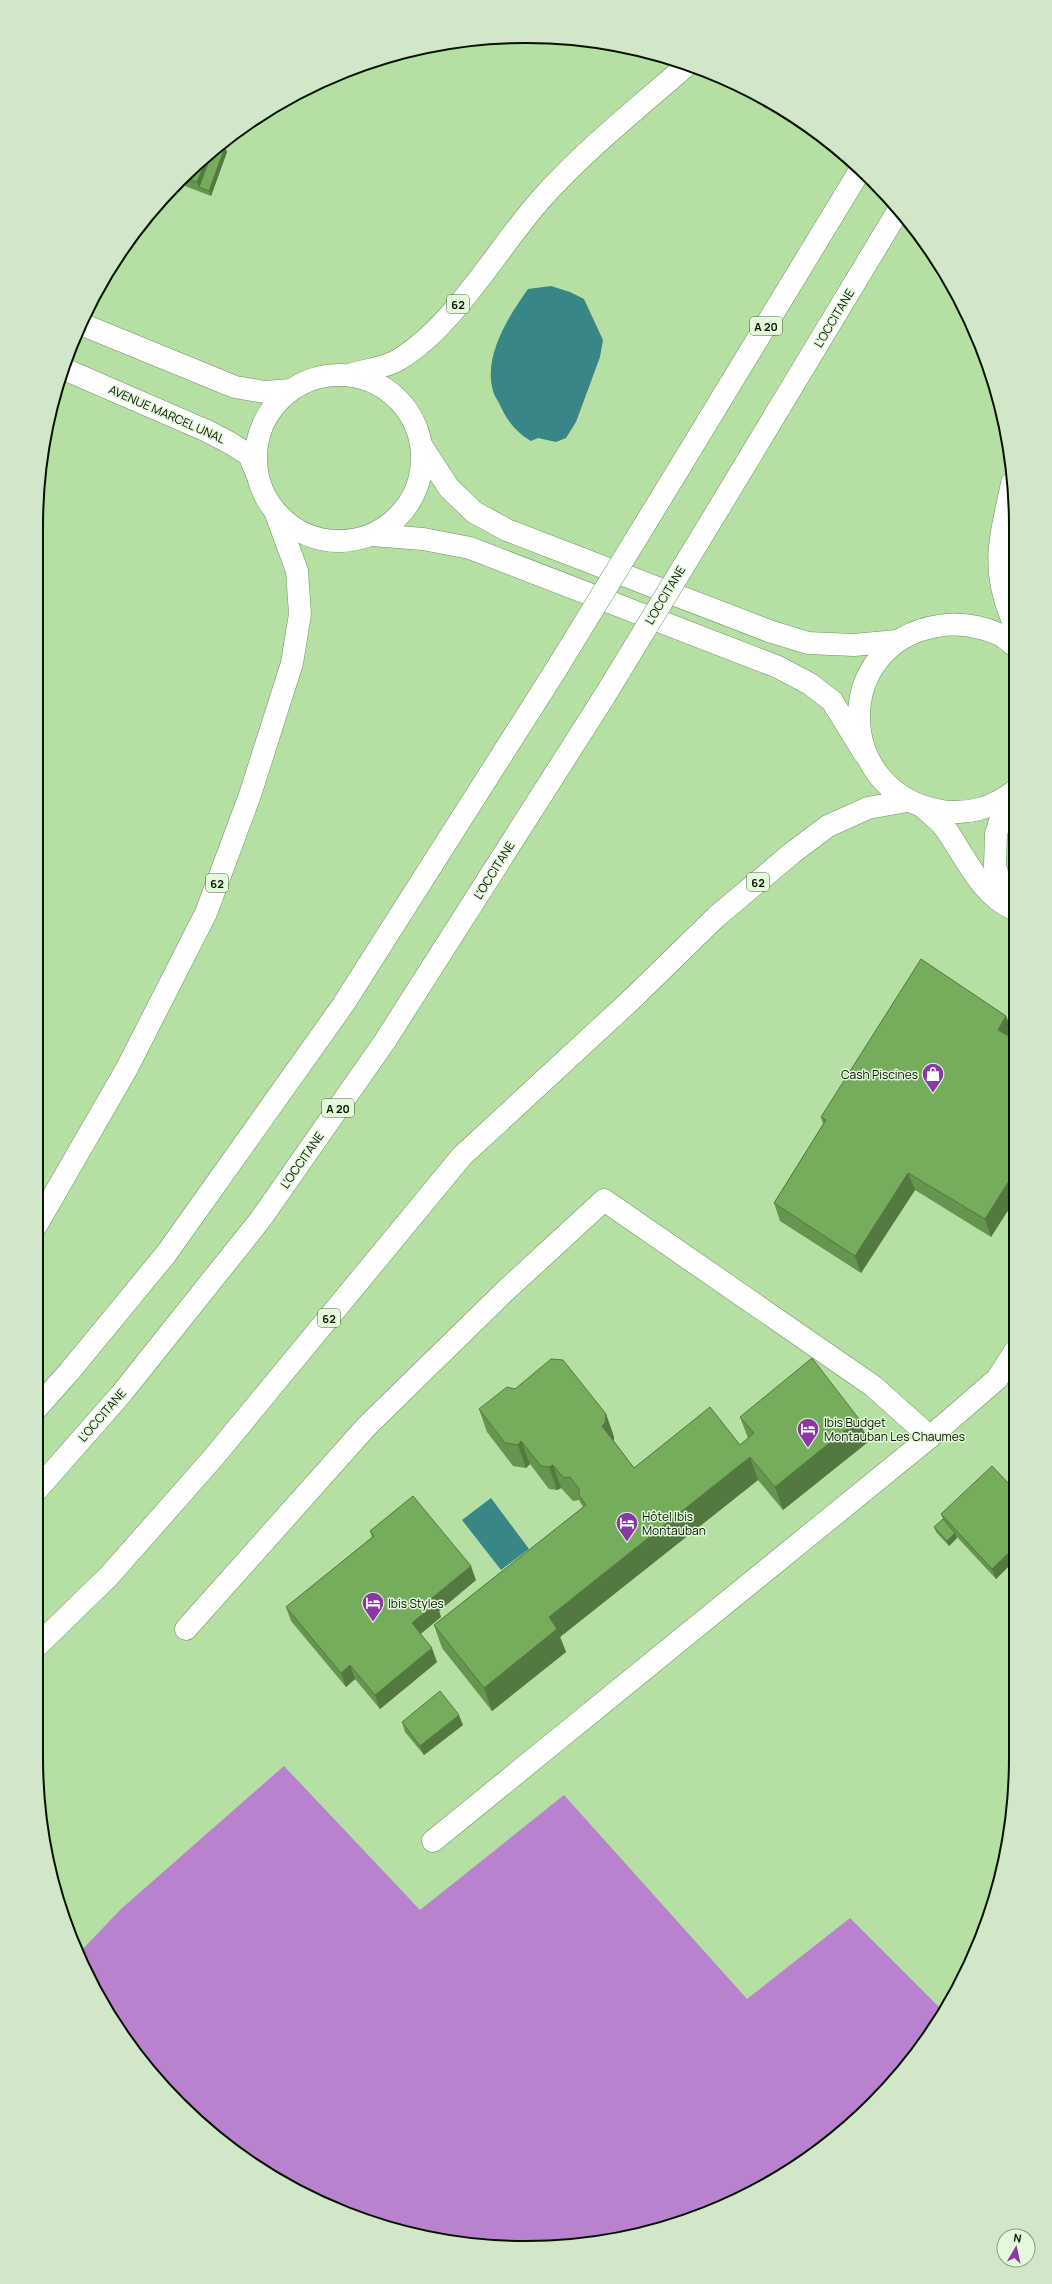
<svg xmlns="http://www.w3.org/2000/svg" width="1052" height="2284" font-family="Manrope,sans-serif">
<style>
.forest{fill:#b982cf}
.water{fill:#398687}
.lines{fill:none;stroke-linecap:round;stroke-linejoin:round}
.minor-casing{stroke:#6e945c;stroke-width:23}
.major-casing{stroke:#6e945c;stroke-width:23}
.highway-casing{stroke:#6e945c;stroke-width:23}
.minor{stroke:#fff;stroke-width:22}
.major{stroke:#fff;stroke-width:22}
.highway{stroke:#fff;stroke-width:22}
.highway-bridge-casing{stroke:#6e945c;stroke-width:23;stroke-linecap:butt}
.highway-bridge{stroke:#fff;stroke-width:22}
.wall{fill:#65954f}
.shaded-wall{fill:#537940}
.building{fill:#76ad5c;stroke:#537940}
.labels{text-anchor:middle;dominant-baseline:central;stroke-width:3;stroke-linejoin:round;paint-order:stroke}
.shield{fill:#e4f9db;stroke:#485842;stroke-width:1}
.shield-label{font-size:11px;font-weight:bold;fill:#051301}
.street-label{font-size:12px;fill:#051301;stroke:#e4f9db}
.poi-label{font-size:12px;fill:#051301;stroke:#e4f9db;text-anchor:start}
.rim{fill:none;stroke:#051301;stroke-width:2}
</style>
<rect width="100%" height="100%" fill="#b6dfa3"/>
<path class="forest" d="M 284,1766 L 420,1910 L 564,1795 L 747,1999 L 850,1918 L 944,2012 L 895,2081 L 849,2127 L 771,2182 L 683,2222 L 590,2244 L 526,2248 L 431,2239 L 368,2222 L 281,2182 L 203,2127 L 157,2081 L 102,2003 L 79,1953 L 121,1909 Z"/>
<g class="water">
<path d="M 551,286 L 570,292 L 584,299 L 603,340 L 600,357 L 576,422 L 566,438 L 556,442 L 538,438 L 531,441 C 516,432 507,421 500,405 C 498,400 494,396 493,391 C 483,355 509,316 528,289 Z"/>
<path d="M 491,1498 L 529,1549 L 501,1570 L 462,1520 Z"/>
</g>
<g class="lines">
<g class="minor-casing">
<g id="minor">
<path d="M 1008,796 L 996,834 L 995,867 L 1009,906"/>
<path d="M 925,809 C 932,815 940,821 945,828 C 965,856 980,894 1013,909"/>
<path d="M 186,1629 L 366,1427 L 503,1293 L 604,1200 L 873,1386 L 930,1437"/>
<path d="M 433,1841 L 930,1437 L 997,1379 L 1015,1351"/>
</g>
</g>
<g class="major-casing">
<g id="major">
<path d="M 81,324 L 235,387 L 265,392 L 291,390"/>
<path d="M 64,369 L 207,431 L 230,443 L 249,455 L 257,474"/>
<circle cx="339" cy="458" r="83"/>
<path d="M 423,448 L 449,488 L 474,512 L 507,530 L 769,631 L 808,643 L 854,645 L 897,641"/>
<path d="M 372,535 L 423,539 L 470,548 L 778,667 L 810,684 L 832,701 L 864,753"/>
<path d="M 1012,644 C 996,627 960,622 938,626 C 831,643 833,794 942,811 C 966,815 993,808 1013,792"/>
</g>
</g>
<g class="highway-casing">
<g id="highway">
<path d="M 349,375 C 365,370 385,368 398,360 C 455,326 498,247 542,198 C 586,149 638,108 687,65"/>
<path d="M 672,480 L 859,172"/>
<path d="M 1012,483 C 1001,537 990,566 1012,619"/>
<path d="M 719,508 L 898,211"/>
<path d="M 36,1226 L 126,1070 L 206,913 L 250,795 L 292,663 L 300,614 L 297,571 L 275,511"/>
<path d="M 36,1409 L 69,1372 L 166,1254 L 343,1005 L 557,668"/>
<path d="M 36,1491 L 122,1393 L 260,1220 L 385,1041 L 604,697"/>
<path d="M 36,1647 L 109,1576 L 213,1458 L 462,1156 L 632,999 L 716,917 L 792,853 L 828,826 L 868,808 L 907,801"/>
</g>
</g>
<use href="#minor" class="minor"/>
<use href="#major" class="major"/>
<use href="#highway" class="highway"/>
<g class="highway-bridge-casing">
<g id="highway-bridge">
<path d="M 557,668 L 672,480"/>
<path d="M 604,697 L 719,508"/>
</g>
</g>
<use href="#highway-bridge" class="highway-bridge"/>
</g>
<g class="wall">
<path d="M 221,145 L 227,152 L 211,196 L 177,183 L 179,180 Z"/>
<path d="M 1006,1016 L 1013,1034 L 1011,1038 L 1014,1039 L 1014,1201 L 991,1237 L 915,1190 L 861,1273 L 780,1221 L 774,1203 L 823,1124 L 821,1117 Z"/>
<path d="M 479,1409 L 606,1414 L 614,1437 L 614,1441 L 634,1468 L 740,1445 L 748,1438 L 740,1417 L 868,1442 L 783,1510 L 758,1480 L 560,1637 L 566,1652 L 492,1711 L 442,1648 L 434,1625 L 583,1507 L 579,1500 L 573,1501 L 561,1488 L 557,1490 L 549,1489 L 530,1464 L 526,1468 L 513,1466 L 487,1432 Z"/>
<path d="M 1015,1490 L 1015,1560 L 996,1579 L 957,1537 L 957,1538 L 949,1546 L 936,1532 L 934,1527 L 943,1519 L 941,1514 Z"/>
<path d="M 370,1531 L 476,1580 L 439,1611 L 441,1617 L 420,1634 L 437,1662 L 380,1709 L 355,1679 L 346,1687 L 291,1621 L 286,1607 L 372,1537 Z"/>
<path d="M 402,1722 L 463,1725 L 424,1755 L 405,1732 Z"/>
</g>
<g class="shaded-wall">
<path d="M 225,147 L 227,152 L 211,196 L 209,191 Z"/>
<path d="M 217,149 L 199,187 L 197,182 L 207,157 Z"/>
<path d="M 1006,1016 L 1013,1034 L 1004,1047 L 998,1030 Z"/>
<path d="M 908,1173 L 915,1190 L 861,1273 L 855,1256 Z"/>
<path d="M 1014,1173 L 1014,1201 L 991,1237 L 985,1219 Z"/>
<path d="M 606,1414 L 614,1437 L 613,1446 L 602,1426 Z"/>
<path d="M 859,1419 L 868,1442 L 783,1510 L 775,1487 Z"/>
<path d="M 521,1441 L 530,1464 L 526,1468 L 518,1445 Z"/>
<path d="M 750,1457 L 758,1480 L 560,1637 L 566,1652 L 492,1711 L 484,1688 L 549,1617 Z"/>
<path d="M 553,1465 L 561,1488 L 557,1490 L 549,1467 Z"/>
<path d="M 955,1533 L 957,1538 L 949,1546 L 947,1541 Z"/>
<path d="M 1015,1547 L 1015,1560 L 996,1579 L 992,1569 Z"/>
<path d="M 471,1566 L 476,1580 L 439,1611 L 441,1617 L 417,1637 L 412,1623 L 432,1598 Z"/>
<path d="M 432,1648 L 437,1662 L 380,1709 L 375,1695 Z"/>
<path d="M 350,1665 L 355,1679 L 346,1687 L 341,1673 Z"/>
<path d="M 459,1715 L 463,1725 L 424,1755 L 420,1746 Z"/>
</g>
<g class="building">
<path d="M 221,145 L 225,147 L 209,191 L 199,187 L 212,153 Z"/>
<path d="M 207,157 L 197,182 L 183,177 Z"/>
<path d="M 921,959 L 1006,1016 L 998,1030 L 1014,1039 L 1014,1173 L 985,1219 L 908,1173 L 855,1256 L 774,1203 L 826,1120 L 821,1117 Z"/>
<path d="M 812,1358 L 859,1419 L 775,1487 L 750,1457 L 549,1617 L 557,1629 L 484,1688 L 434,1625 L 586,1505 L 579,1495 L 579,1489 L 570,1477 L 564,1478 L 553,1465 L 549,1467 L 541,1466 L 521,1441 L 518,1445 L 505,1443 L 479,1409 L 507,1387 L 515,1389 L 551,1359 L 563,1360 L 606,1414 L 605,1423 L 602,1426 L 634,1468 L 710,1407 L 740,1445 L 754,1433 L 740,1417 Z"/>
<path d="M 992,1466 L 1015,1490 L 1015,1547 L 992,1569 L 941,1514 Z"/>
<path d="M 413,1496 L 471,1566 L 432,1598 L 436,1603 L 412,1623 L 432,1648 L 375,1695 L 350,1665 L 341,1673 L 286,1607 L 374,1536 L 370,1531 Z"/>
<path d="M 943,1519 L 955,1533 L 947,1541 L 934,1527 Z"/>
<path d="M 440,1691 L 459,1715 L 420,1746 L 402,1722 Z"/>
</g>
<defs>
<g id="shop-pin" transform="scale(1.15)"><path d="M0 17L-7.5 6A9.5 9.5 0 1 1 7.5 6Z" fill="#8b38a7" stroke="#e4f9db"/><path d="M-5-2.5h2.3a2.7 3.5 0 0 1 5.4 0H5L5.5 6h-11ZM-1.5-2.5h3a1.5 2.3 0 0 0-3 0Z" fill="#fff"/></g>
<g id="hotel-pin" transform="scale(1.15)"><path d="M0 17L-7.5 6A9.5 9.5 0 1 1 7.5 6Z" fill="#8b38a7" stroke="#e4f9db"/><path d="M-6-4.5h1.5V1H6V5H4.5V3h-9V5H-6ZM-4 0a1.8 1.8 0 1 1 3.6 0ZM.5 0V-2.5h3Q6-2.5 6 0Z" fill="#fff"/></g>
</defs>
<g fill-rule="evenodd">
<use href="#shop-pin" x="933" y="1074"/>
<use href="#hotel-pin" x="808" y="1429"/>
<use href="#hotel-pin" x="627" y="1523"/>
<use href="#hotel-pin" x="373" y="1603"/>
</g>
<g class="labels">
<g class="shield">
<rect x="447" y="295" width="22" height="18" rx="3"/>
<rect x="750" y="317" width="32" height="18" rx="3"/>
<rect x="747" y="873" width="22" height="18" rx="3"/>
<rect x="206" y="874" width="22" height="18" rx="3"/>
<rect x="322" y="1099" width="32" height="18" rx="3"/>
<rect x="318" y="1309" width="22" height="18" rx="3"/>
</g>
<g class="shield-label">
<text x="458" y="304">62</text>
<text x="766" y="326">A 20</text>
<text x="758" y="882">62</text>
<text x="217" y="883">62</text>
<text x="338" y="1108">A 20</text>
<text x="329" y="1318">62</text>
</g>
<g class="street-label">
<text transform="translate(834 318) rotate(-59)">L'OCCITANE</text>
<text transform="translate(167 414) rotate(24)">AVENUE MARCEL UNAL</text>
<text transform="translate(665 595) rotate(-59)">L'OCCITANE</text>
<text transform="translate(494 870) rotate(-58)">L'OCCITANE</text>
<text transform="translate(302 1160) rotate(-55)">L'OCCITANE</text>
<text transform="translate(102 1415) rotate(-49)">L'OCCITANE</text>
</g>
<g class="poi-label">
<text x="918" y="1074" text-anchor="end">Cash Piscines</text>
<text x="824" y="1422">Ibis Budget<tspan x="824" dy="14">Montauban Les Chaumes</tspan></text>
<text x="642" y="1516">Hôtel Ibis<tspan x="642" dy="14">Montauban</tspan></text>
<text x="388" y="1603">Ibis Styles</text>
</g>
</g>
<path d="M0 0H1052V2284H0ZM526 43H526A483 483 0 0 1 1009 526V1758A483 483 0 0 1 526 2241H526A483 483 0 0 1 43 1758V526A483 483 0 0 1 526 43Z" fill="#d2e7ca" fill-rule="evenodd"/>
<path class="rim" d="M526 43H526A483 483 0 0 1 1009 526V1758A483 483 0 0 1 526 2241H526A483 483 0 0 1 43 1758V526A483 483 0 0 1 526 43Z"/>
<g transform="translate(1016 2248) rotate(9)"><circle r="19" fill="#e4f9db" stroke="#8b9d84"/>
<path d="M0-3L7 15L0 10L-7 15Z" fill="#8b38a7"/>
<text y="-6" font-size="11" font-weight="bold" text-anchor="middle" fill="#051301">N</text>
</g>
</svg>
